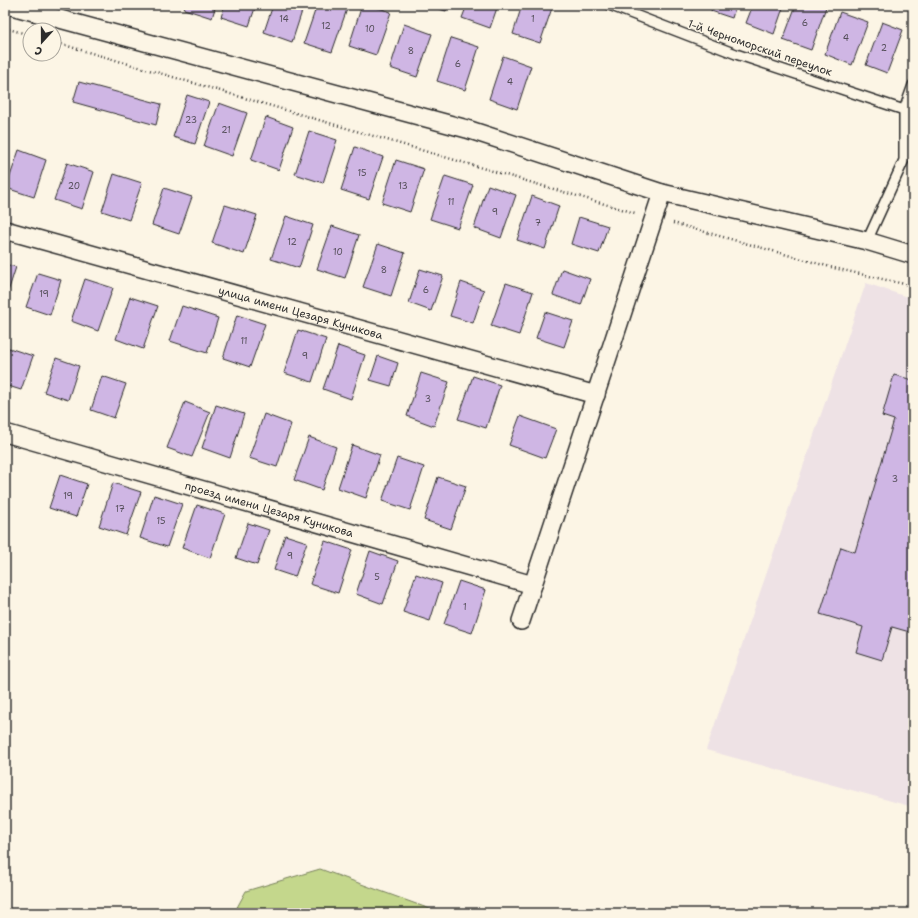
<svg xmlns="http://www.w3.org/2000/svg" width="918" height="918" font-family="'Shantell Sans',sans-serif">
<style>
.built{fill:#eee2e5}
.green{fill:#c4d78c;stroke:#78815c}
.building{fill:#cfb6e4;stroke:#2b2b2b}
.lines{fill:none;stroke-linecap:round;stroke-linejoin:round}
.service-casing{stroke:#2b2b2b;stroke-width:12}
.minor-casing{stroke:#2b2b2b;stroke-width:20}
.path{stroke:#2b2b2b;stroke-width:2.5;stroke-dasharray:1 3;stroke-linecap:butt}
.service{stroke:#fcf5e5;stroke-width:9}
.minor{stroke:#fcf5e5;stroke-width:17}
.labels{text-anchor:middle;dominant-baseline:central;stroke-width:3;stroke-linejoin:round;paint-order:stroke}
.number-label{font-size:9px;fill:#544e59}
.street-label{font-size:11px;fill:#2b2b2b;stroke:#fcf5e5}
</style>
<rect width="100%" height="100%" fill="#fcf5e5"/>
<filter id="ink" filterUnits="userSpaceOnUse"><feTurbulence type="fractalNoise" baseFrequency=".025" numOctaves="2"/><feDisplacementMap in="SourceGraphic" scale="8" xChannelSelector="R" yChannelSelector="G"/><feConvolveMatrix kernelMatrix="1 2 1 2 8 2 1 2 1" color-interpolation-filters="sRGB"/></filter>
<g filter="url(#ink)">
<path class="built" d="M 866,283 L 913,299 L 913,807 L 706,750 Z"/>
<path class="green" d="M 320,869 L 441,913 L 234,913 L 246,891 Z"/>
<g class="building">
<path d="M 185,5 L 216,5 L 212,18 L 184,9 Z"/>
<path d="M 225,5 L 256,5 L 249,26 L 221,17 Z"/>
<path d="M 273,5 L 304,5 L 292,42 L 264,32 Z"/>
<path d="M 317,5 L 335,5 L 347,9 L 332,52 L 304,43 Z"/>
<path d="M 362,5 L 369,5 L 391,12 L 376,55 L 349,46 Z"/>
<path d="M 426,5 L 448,5 L 446,11 Z"/>
<path d="M 467,5 L 498,5 L 490,28 L 462,18 Z"/>
<path d="M 522,5 L 553,5 L 540,43 L 513,34 Z"/>
<path d="M 713,5 L 736,5 L 732,18 L 711,11 Z"/>
<path d="M 753,5 L 784,5 L 774,34 L 746,23 Z"/>
<path d="M 796,5 L 821,5 L 826,7 L 811,50 L 783,40 Z"/>
<path d="M 840,12 L 868,22 L 852,65 L 825,54 Z"/>
<path d="M 882,22 L 903,30 L 887,73 L 866,65 Z"/>
<path d="M 404,24 L 432,34 L 417,77 L 390,68 Z"/>
<path d="M 451,38 L 479,47 L 465,90 L 437,81 Z"/>
<path d="M 503,56 L 531,66 L 517,109 L 489,99 Z"/>
<path d="M 79,82 L 161,104 L 156,125 L 73,102 Z"/>
<path d="M 187,95 L 209,102 L 195,144 L 173,137 Z"/>
<path d="M 219,103 L 247,113 L 232,156 L 204,146 Z"/>
<path d="M 266,117 L 293,127 L 279,170 L 251,160 Z"/>
<path d="M 309,131 L 337,140 L 323,183 L 295,174 Z"/>
<path d="M 355,147 L 383,157 L 369,199 L 341,190 Z"/>
<path d="M 19,150 L 46,160 L 34,197 L 6,188 Z"/>
<path d="M 396,160 L 424,169 L 410,212 L 382,203 Z"/>
<path d="M 67,163 L 94,172 L 82,209 L 54,200 Z"/>
<path d="M 114,174 L 142,183 L 129,220 L 102,211 Z"/>
<path d="M 445,176 L 473,185 L 458,228 L 430,219 Z"/>
<path d="M 488,185 L 516,195 L 501,238 L 474,228 Z"/>
<path d="M 164,188 L 192,197 L 179,234 L 152,225 Z"/>
<path d="M 532,196 L 559,206 L 545,249 L 517,240 Z"/>
<path d="M 225,205 L 257,215 L 244,254 L 212,243 Z"/>
<path d="M 286,216 L 313,225 L 299,268 L 271,259 Z"/>
<path d="M 579,217 L 608,226 L 599,253 L 571,244 Z"/>
<path d="M 332,226 L 359,235 L 345,278 L 317,269 Z"/>
<path d="M 378,244 L 405,253 L 391,296 L 363,287 Z"/>
<path d="M 5,264 L 16,267 L 5,301 Z"/>
<path d="M 420,269 L 443,276 L 431,311 L 409,303 Z"/>
<path d="M 562,269 L 590,279 L 581,305 L 553,295 Z"/>
<path d="M 38,273 L 61,280 L 50,315 L 26,307 Z"/>
<path d="M 85,279 L 113,288 L 98,331 L 71,321 Z"/>
<path d="M 461,282 L 484,290 L 473,323 L 450,316 Z"/>
<path d="M 506,283 L 533,292 L 519,335 L 491,326 Z"/>
<path d="M 130,297 L 158,306 L 143,349 L 116,339 Z"/>
<path d="M 182,306 L 218,318 L 207,353 L 170,341 Z"/>
<path d="M 545,312 L 573,321 L 564,347 L 536,338 Z"/>
<path d="M 237,315 L 265,324 L 250,367 L 223,358 Z"/>
<path d="M 298,330 L 326,339 L 312,382 L 284,373 Z"/>
<path d="M 338,346 L 365,355 L 351,399 L 323,389 Z"/>
<path d="M 9,348 L 33,356 L 21,390 L 5,385 L 5,361 Z"/>
<path d="M 378,356 L 398,363 L 391,386 L 370,380 Z"/>
<path d="M 56,358 L 79,366 L 68,400 L 44,392 Z"/>
<path d="M 421,373 L 449,382 L 434,426 L 407,416 Z"/>
<path d="M 894,375 L 913,380 L 913,537 L 911,543 L 913,543 L 913,633 L 892,627 L 882,660 L 856,652 L 863,627 L 820,614 L 841,547 L 855,552 L 894,420 L 882,416 Z"/>
<path d="M 102,376 L 126,384 L 114,418 L 91,410 Z"/>
<path d="M 473,376 L 500,385 L 486,428 L 458,419 Z"/>
<path d="M 185,402 L 210,412 L 192,457 L 167,448 Z"/>
<path d="M 216,405 L 244,414 L 230,458 L 202,448 Z"/>
<path d="M 264,414 L 291,424 L 277,467 L 249,458 Z"/>
<path d="M 520,416 L 556,429 L 545,458 L 509,445 Z"/>
<path d="M 309,437 L 336,447 L 322,490 L 294,480 Z"/>
<path d="M 352,445 L 380,455 L 366,498 L 338,488 Z"/>
<path d="M 397,458 L 424,467 L 410,510 L 382,501 Z"/>
<path d="M 60,475 L 87,484 L 76,517 L 49,508 Z"/>
<path d="M 438,477 L 466,486 L 451,529 L 424,520 Z"/>
<path d="M 113,483 L 141,492 L 126,535 L 99,526 Z"/>
<path d="M 154,495 L 182,504 L 167,547 L 140,538 Z"/>
<path d="M 197,505 L 225,514 L 210,558 L 182,548 Z"/>
<path d="M 248,523 L 269,530 L 257,565 L 236,558 Z"/>
<path d="M 285,535 L 307,542 L 295,577 L 274,570 Z"/>
<path d="M 325,541 L 352,550 L 338,593 L 310,584 Z"/>
<path d="M 370,551 L 398,561 L 383,604 L 356,594 Z"/>
<path d="M 416,574 L 442,583 L 430,621 L 403,612 Z"/>
<path d="M 459,581 L 486,590 L 472,633 L 444,624 Z"/>
</g>
<g class="lines">
<g class="service-casing">
<g id="service">
<path d="M 609,5 L 736,54 L 904,110"/>
<path d="M 867,241 L 904,160 L 904,110 L 913,85"/>
</g>
</g>
<g class="minor-casing">
<g id="minor">
<path d="M 8,5 L 467,129 L 662,193 L 867,241 L 913,255"/>
<path id="s1" d="M 5,230 L 596,395"/>
<path id="s2" d="M 5,433 L 533,585"/>
<path d="M 521,621 L 662,193"/>
</g>
</g>
<g class="path">
<path d="M 5,28 L 30,35"/>
<path d="M 54,42 L 635,213"/>
<path d="M 673,223 L 834,268 L 913,286"/>
</g>
<use href="#service" class="service"/>
<use href="#minor" class="minor"/>
</g>
</g>
<g class="labels">
<g class="number-label">
<text x="284" y="19">14</text>
<text x="533" y="19">1</text>
<text x="805" y="23">6</text>
<text x="326" y="26">12</text>
<text x="370" y="29">10</text>
<text x="846" y="38">4</text>
<text x="884" y="48">2</text>
<text x="411" y="51">8</text>
<text x="458" y="64">6</text>
<text x="510" y="82">4</text>
<text x="191" y="120">23</text>
<text x="226" y="130">21</text>
<text x="362" y="173">15</text>
<text x="74" y="186">20</text>
<text x="403" y="186">13</text>
<text x="451" y="202">11</text>
<text x="495" y="212">9</text>
<text x="538" y="223">7</text>
<text x="292" y="242">12</text>
<text x="338" y="252">10</text>
<text x="384" y="270">8</text>
<text x="426" y="290">6</text>
<text x="44" y="294">19</text>
<text x="244" y="341">11</text>
<text x="305" y="356">9</text>
<text x="428" y="399">3</text>
<text x="895" y="479">3</text>
<text x="68" y="496">19</text>
<text x="120" y="509">17</text>
<text x="161" y="521">15</text>
<text x="290" y="556">9</text>
<text x="377" y="577">5</text>
<text x="465" y="607">1</text>
</g>
<g class="street-label">
<text transform="translate(760 48) rotate(19)">1-й Черноморский переулок</text>
<text stroke="none"><textPath href="#s1" startOffset="307">улица имени Цезаря Куникова</textPath></text>
<text stroke="none"><textPath href="#s2" startOffset="275">проезд имени Цезаря Куникова</textPath></text>
</g>
</g>
<rect width="918" height="918" fill="none" stroke="#fcf5e5" stroke-width="20"/>
<rect x="10" y="10" width="898" height="898" fill="none" stroke="#2b2b2b" stroke-width="1.5" filter="url(#ink)"/>
<g transform="translate(42 42) rotate(201)"><circle r="19" fill="#fcf5e5" stroke="#a8a49b"/>
<path d="M0-3L7 15L0 10L-7 15Z" fill="#2b2b2b"/>
<text y="-6" font-size="11" font-weight="bold" text-anchor="middle" fill="#2b2b2b">С</text>
</g>
</svg>
